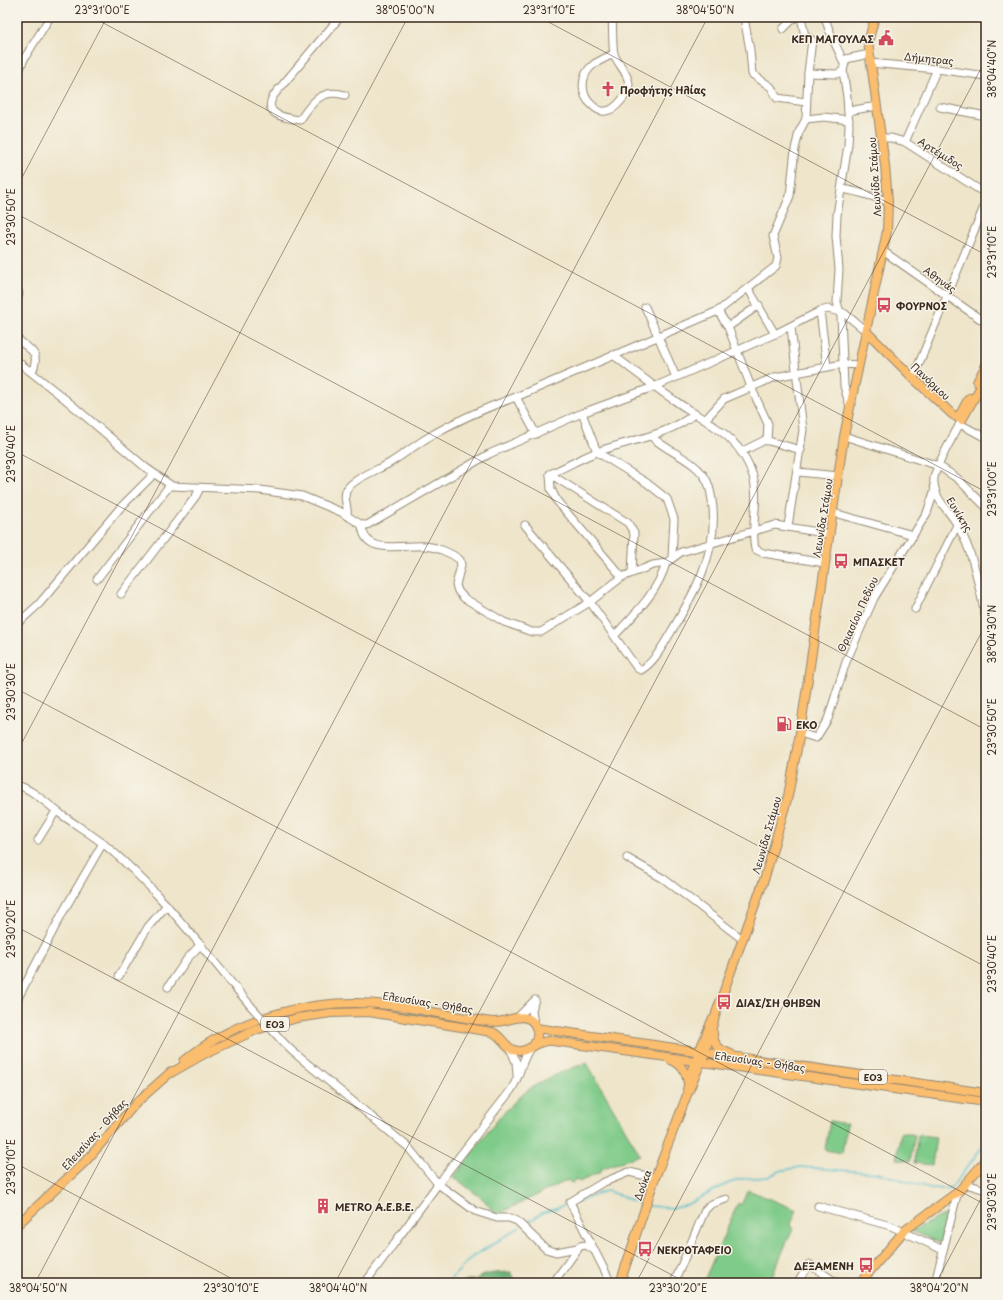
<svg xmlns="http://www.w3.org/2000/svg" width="1003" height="1300" font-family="'Playpen Sans',sans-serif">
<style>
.green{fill:#7fcb89;stroke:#5d7a54}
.forest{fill:#67af75;stroke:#516c4a}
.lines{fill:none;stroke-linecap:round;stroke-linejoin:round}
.stream{stroke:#53bece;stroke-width:1.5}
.minor-casing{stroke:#948874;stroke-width:9}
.major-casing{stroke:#948874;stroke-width:10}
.minor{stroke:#fff;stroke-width:7}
.major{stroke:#fbbd6e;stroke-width:8}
.minor-bridge-casing{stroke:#948874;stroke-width:9;stroke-linecap:butt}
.minor-bridge{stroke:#fff;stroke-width:7}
.ticks{fill:none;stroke:#3b2a1e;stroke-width:1;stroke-opacity:0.45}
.labels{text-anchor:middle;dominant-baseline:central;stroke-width:3;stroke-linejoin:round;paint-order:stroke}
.shield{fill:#f7f3e8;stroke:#73665b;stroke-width:1}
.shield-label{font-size:9px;font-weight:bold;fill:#3b2a1e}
.poi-label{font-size:10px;font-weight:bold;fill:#3b2a1e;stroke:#f7f3e8;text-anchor:start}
.street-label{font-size:10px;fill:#3b2a1e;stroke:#f7f3e8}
.neatline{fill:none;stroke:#3b2a1e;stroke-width:1.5}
.ticks-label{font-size:10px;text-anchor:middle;fill:#3b2a1e}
</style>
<rect width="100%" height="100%" fill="#f7f3e8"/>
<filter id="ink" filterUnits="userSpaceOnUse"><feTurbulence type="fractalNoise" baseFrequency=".025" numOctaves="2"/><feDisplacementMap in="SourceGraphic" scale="8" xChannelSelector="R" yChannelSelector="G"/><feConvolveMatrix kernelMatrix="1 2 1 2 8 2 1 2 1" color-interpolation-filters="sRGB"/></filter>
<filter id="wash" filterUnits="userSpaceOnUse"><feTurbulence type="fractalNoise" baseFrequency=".012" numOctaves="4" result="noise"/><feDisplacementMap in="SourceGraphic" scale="16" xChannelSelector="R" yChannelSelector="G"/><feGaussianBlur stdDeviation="0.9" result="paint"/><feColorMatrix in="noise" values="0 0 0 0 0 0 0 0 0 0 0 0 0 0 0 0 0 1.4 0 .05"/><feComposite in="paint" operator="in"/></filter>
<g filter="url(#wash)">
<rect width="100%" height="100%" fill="#eee5ca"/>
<g class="green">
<path d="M 398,1009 L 491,1026 L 490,1029 L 398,1013 Z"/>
<path d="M 587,1063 L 640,1155 L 601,1169 L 601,1172 L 579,1182 L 577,1180 L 571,1183 L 568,1180 L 496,1215 L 484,1200 L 454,1177 C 475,1150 503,1107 531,1088 C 549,1077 568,1069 587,1063 Z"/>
<path d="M 830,1121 L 847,1124 L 842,1153 L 825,1150 Z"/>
<path d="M 901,1132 L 915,1135 L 910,1161 L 896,1159 Z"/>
<path d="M 918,1135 L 936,1137 L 932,1165 L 914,1163 Z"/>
<path d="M 748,1190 L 797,1210 L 790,1226 L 793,1228 L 769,1283 L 703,1283 L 738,1203 L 741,1205 Z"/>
<path d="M 946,1214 L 940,1243 L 911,1231 Z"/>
</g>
<path class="forest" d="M 511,1272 L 517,1283 L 459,1283 L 468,1280 L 475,1280 C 483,1272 500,1273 511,1272 Z"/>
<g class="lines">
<g class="stream">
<path d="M 17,28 L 25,17"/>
<path d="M 576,1203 L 602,1192 L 608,1191 L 641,1204"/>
<path d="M 649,1206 L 674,1208 L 684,1206 L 727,1184 L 740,1179 L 768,1177 L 779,1171 L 800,1167 L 878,1173 L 930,1188 L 945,1189 L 952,1187 L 986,1142"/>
<path d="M 525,1224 L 542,1213 L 568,1204"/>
<path d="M 447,1283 L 472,1257 L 520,1227"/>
</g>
</g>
</g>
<g filter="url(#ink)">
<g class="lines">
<g class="minor-casing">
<g id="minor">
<path d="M 340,17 L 274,95 C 261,115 286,118 300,120 C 312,102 322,88 345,95"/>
<path d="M 612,17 C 613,27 612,44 614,54 C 617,64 628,72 629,84 C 629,93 616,110 606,111 C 601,112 596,109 592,105 C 580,95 580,75 593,65 C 599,60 607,58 614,53"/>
<path d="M 825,17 C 829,34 838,48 844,64"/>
<path d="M 745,23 L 750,50 L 752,74 L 771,87 L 777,98 L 806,102"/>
<path d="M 783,29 L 795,17"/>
<path d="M 870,63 L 937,69 L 986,76"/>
<path d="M 843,71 L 847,97 L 849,126 L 848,145 L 837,215 L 836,236 L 839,269 L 837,302 L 841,316 L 844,386 L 850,407"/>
<path d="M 808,73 L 837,74 L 843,71 L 846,59 L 869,54"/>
<path d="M 17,76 L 24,59 L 50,17"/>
<path d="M 940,107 L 986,116"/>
<path d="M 848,111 L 877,106"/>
<path d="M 806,119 L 824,117 L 849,120"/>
<path d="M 882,138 L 891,138 L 905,142 L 986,194"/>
<path d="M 905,142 L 937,69"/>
<path d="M 842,189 C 858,191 872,197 888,201"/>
<path d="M 883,251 L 986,323"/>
<path d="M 17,288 L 19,294 L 17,300"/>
<path d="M 748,288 L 775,334"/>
<path d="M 645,307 L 676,377"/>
<path d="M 718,311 L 728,327 L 751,387 L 768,424 L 767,441"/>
<path d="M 820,311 L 827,367"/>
<path d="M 728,327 L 759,305"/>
<path d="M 17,339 C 31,350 41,353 32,372"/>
<path d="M 613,355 C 633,370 653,386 674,400 C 706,423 740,434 753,476 C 760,500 750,526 755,549 L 763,553 L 825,563"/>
<path d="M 17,361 L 65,399 L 145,467 L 172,486 L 260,490 L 302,496 L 341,512 L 362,525 L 367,525 L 489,454 L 582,413 L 656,386 L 775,334 L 820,311 L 828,309 L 844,313 L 866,331"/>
<path d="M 913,378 L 986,202"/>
<path d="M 516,397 L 536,434"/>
<path d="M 582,413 L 597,452 L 647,483 L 667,499 L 674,519 L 672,557"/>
<path d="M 705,420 L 724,399 L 775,377 L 843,364 L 858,365"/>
<path d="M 962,420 C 955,433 936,465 934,478 C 932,499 949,509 958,526 C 974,554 979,587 986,619"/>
<path d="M 960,424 L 986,438"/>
<path d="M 844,436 L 939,466 L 958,479 L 986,507"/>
<path d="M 741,452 L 765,440 L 801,450"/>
<path d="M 798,472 L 838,476"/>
<path d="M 550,474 L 628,523 L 634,533 L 632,573"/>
<path d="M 834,513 L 913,535"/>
<path d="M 347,516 C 349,507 342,497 347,489 C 353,479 377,470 388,464 C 402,456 414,446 427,438 C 455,421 485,408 516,397 L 718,311 L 776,266 L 778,258 L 773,236 L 790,196 L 795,149 L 799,132 L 806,119 L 808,73 L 812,40 L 805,36 L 801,17"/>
<path d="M 362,525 C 364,557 403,544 425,546 C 436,547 450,552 460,560 L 461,565 L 456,585 L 458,591 L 464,598 L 504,622 L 532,632 L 541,632 L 590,602 L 622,577 L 653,565 L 666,563 L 681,552 L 775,525 L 830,534"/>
<path d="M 525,525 L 590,602 L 637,668 L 641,670 C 654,663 663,645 671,632 C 694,594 717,554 713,508 C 712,499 711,489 707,481 C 697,460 667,452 651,436"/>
<path d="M 788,526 L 803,430 L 791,327"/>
<path d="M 622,577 L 557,501 L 551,489 L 550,474 C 566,467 581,458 597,452 C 626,441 670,435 694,414"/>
<path d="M 97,579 L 170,485"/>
<path d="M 121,594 L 174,525 L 196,496 L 200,488"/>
<path d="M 915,609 L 957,525"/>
<path d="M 17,624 L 39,604 L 120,508 L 154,474"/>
<path d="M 615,635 C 635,614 658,592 666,563"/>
<path d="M 800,733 L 816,738 L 828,719 L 846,662 L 874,598 L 927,513 L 935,489"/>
<path d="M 17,785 C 34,790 48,805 62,815 C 76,825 91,834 105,845 C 161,891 203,950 250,1005"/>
<path d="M 38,840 L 56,811"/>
<path d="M 627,858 L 664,879 L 742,939"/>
<path d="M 119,976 L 148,927 L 167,905"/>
<path d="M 168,987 L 187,959 L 201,944"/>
<path d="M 17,1000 L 63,912 L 103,843"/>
<path d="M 518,1017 L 535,1000"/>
<path d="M 534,1024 L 532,1011 L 534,1002"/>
<path d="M 282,1041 L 292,1051 L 408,1147 L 438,1184 L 475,1211 L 497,1218 L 509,1218 L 517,1221 L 546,1249 L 556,1252 L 577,1248"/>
<path d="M 510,1048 L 516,1062 L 517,1075"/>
<path d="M 966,1184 L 986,1190"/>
<path d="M 818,1206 L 891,1226 L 943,1250"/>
<path d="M 620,1282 L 631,1283"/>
<path d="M 365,1283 L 438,1184 L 511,1090 C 520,1077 521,1061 530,1048"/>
<path d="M 553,1283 L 580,1246 L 586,1245 L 594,1250"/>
<path d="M 611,1283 L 570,1202 L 602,1183 L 629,1172 L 655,1178"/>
<path d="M 674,1283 L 705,1210 L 711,1204 L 726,1199"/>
<path d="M 798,1283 L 809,1264 L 837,1283"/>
<path d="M 935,1283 L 958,1191"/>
<path d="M 984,1283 L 986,1270"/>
</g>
</g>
<g class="major-casing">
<g id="major">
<path d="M 866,331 L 913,378 L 953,415 L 962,420 L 986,377"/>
<path d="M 977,382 L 986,365"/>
<path d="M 958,418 L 969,398"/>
<path d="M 536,1028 L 986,1093"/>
<path d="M 713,1033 C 713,1045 720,1050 731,1054"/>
<path d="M 671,1060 C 682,1064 686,1072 688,1083"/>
<path d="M 184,1061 C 239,1015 318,997 388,1005 C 423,1009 458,1018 493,1022 C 508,1023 528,1008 536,1027 C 539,1034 537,1040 533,1046"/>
<path d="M 169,1074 L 206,1053 L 256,1030 L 297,1018 L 331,1013 L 369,1012 L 492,1032 C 502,1036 505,1047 514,1050 C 527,1055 537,1039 553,1041 L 986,1102"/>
<path d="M 687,1090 L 692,1069 L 712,1020"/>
<path d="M 17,1225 L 86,1161 L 137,1102 L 172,1071"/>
<path d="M 620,1283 L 655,1178 L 687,1095 L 705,1053 L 716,1013 L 765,877 L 788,796 L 800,733 L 844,436 L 887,231 L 888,201 L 885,165 L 868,42 L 875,17"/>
<path d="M 860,1283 L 904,1231 L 959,1191 L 986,1160"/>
</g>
</g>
<use href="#minor" class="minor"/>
<use href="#major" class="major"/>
<g class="minor-bridge-casing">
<path id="minor-bridge" d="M 250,1005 L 282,1041"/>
</g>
<use href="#minor-bridge" class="minor-bridge"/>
</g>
</g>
<path class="ticks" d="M 92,17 L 986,492M 539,17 L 986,255M 17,187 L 107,17M 17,214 L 986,730M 17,452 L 986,967M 17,689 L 986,1205M 17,752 L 408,17M 17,927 L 687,1283M 17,1164 L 240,1283M 35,1283 L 708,17M 335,1283 L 986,59M 636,1283 L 986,624M 936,1283 L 986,1189"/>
<defs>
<g id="civic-bare" transform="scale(1.2)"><path d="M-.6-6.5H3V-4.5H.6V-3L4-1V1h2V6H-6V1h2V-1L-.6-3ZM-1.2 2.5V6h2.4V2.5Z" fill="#d1495b" stroke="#f7f3e8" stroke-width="2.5" paint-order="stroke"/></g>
<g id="church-bare" transform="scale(1.2)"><path d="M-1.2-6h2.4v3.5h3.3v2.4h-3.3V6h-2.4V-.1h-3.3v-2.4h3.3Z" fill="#d1495b" stroke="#f7f3e8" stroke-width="2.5" paint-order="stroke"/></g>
<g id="bus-bare" transform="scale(1.2)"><path d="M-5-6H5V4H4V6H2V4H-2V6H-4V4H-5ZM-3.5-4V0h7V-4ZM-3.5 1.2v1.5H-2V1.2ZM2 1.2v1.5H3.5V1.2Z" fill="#d1495b" stroke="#f7f3e8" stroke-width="2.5" paint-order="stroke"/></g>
<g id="fuel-bare" transform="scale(1.2)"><path d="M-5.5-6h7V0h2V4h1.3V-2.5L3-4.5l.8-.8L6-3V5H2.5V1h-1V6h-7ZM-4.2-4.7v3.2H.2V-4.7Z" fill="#d1495b" stroke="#f7f3e8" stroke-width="2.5" paint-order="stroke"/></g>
<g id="building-bare" transform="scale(1.2)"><path d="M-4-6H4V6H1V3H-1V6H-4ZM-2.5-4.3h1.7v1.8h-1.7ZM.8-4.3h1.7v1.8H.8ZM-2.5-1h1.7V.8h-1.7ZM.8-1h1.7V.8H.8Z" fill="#d1495b" stroke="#f7f3e8" stroke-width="2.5" paint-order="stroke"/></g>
</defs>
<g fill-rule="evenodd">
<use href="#civic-bare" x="886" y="38"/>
<use href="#church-bare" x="608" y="89"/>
<use href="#bus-bare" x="884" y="305"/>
<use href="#bus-bare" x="841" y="561"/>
<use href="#fuel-bare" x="784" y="724"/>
<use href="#bus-bare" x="724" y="1002"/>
<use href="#building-bare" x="323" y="1206"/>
<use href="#bus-bare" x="645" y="1249"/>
<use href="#bus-bare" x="866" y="1265"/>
</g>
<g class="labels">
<g class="shield">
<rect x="261" y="1017" width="28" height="14" rx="3"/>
<rect x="859" y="1070" width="28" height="14" rx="3"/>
</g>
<g class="shield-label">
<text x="275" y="1024">ΕΟ3</text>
<text x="873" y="1077">ΕΟ3</text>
</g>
<g class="poi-label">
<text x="874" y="38" text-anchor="end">ΚΕΠ ΜΑΓΟΥΛΑΣ</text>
<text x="620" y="89">Προφήτης Ηλίας</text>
<text x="896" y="305">ΦΟΥΡΝΟΣ</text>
<text x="853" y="561">ΜΠΑΣΚΕΤ</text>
<text x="796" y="724">EKO</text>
<text x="736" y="1002">ΔΙΑΣ/ΣΗ ΘΗΒΩΝ</text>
<text x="335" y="1206">METRO Α.Ε.Β.Ε.</text>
<text x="657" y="1249">ΝΕΚΡΟΤΑΦΕΙΟ</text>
<text x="854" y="1265" text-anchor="end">ΔΕΞΑΜΕΝΗ</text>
</g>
<g class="street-label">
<text transform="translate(929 58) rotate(6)">Δήμητρας</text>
<text transform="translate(941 153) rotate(32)">Αρτέμιδος</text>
<text transform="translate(874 177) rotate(-94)">Λεωνίδα Στάμου</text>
<text transform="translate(940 279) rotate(35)">Αθηνάς</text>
<text transform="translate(931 381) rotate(43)">Πανόρμου</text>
<text transform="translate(960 514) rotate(58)">Ευνίκης</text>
<text transform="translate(822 518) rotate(-81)">Λεωνίδα Στάμου</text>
<text transform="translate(857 614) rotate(-65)">Θριασίου Πεδίου</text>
<text transform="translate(766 835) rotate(-74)">Λεωνίδα Στάμου</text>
<text transform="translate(428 1002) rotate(9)">Ελευσίνας - Θήβας</text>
<text transform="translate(760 1061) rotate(8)">Ελευσίνας - Θήβας</text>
<text transform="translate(94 1134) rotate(-48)">Ελευσίνας - Θήβας</text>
<text transform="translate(642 1185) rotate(-70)">Δούκα</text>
</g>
</g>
<rect width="1003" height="1300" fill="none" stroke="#f7f3e8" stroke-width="44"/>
<rect x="22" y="22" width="959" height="1256" class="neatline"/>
<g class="ticks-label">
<text x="102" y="14">23°31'00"E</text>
<text x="405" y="14">38°05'00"N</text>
<text x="549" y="14">23°31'10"E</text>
<text x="705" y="14">38°04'50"N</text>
<text transform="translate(992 69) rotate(-90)" y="4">38°04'40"N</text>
<text transform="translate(11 217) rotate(-90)" y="4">23°30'50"E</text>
<text transform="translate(992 252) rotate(-90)" y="4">23°31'10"E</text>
<text transform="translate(11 454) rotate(-90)" y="4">23°30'40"E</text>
<text transform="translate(992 489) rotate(-90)" y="4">23°31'00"E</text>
<text transform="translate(992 634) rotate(-90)" y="4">38°04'30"N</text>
<text transform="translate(11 692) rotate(-90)" y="4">23°30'30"E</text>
<text transform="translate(992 727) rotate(-90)" y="4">23°30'50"E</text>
<text transform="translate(11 929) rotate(-90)" y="4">23°30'20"E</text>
<text transform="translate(992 964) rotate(-90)" y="4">23°30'40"E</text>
<text transform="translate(11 1167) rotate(-90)" y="4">23°30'10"E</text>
<text transform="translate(992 1202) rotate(-90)" y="4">23°30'30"E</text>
<text x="38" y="1292">38°04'50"N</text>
<text x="231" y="1292">23°30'10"E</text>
<text x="338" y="1292">38°04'40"N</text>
<text x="678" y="1292">23°30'20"E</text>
<text x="939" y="1292">38°04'20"N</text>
</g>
</svg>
